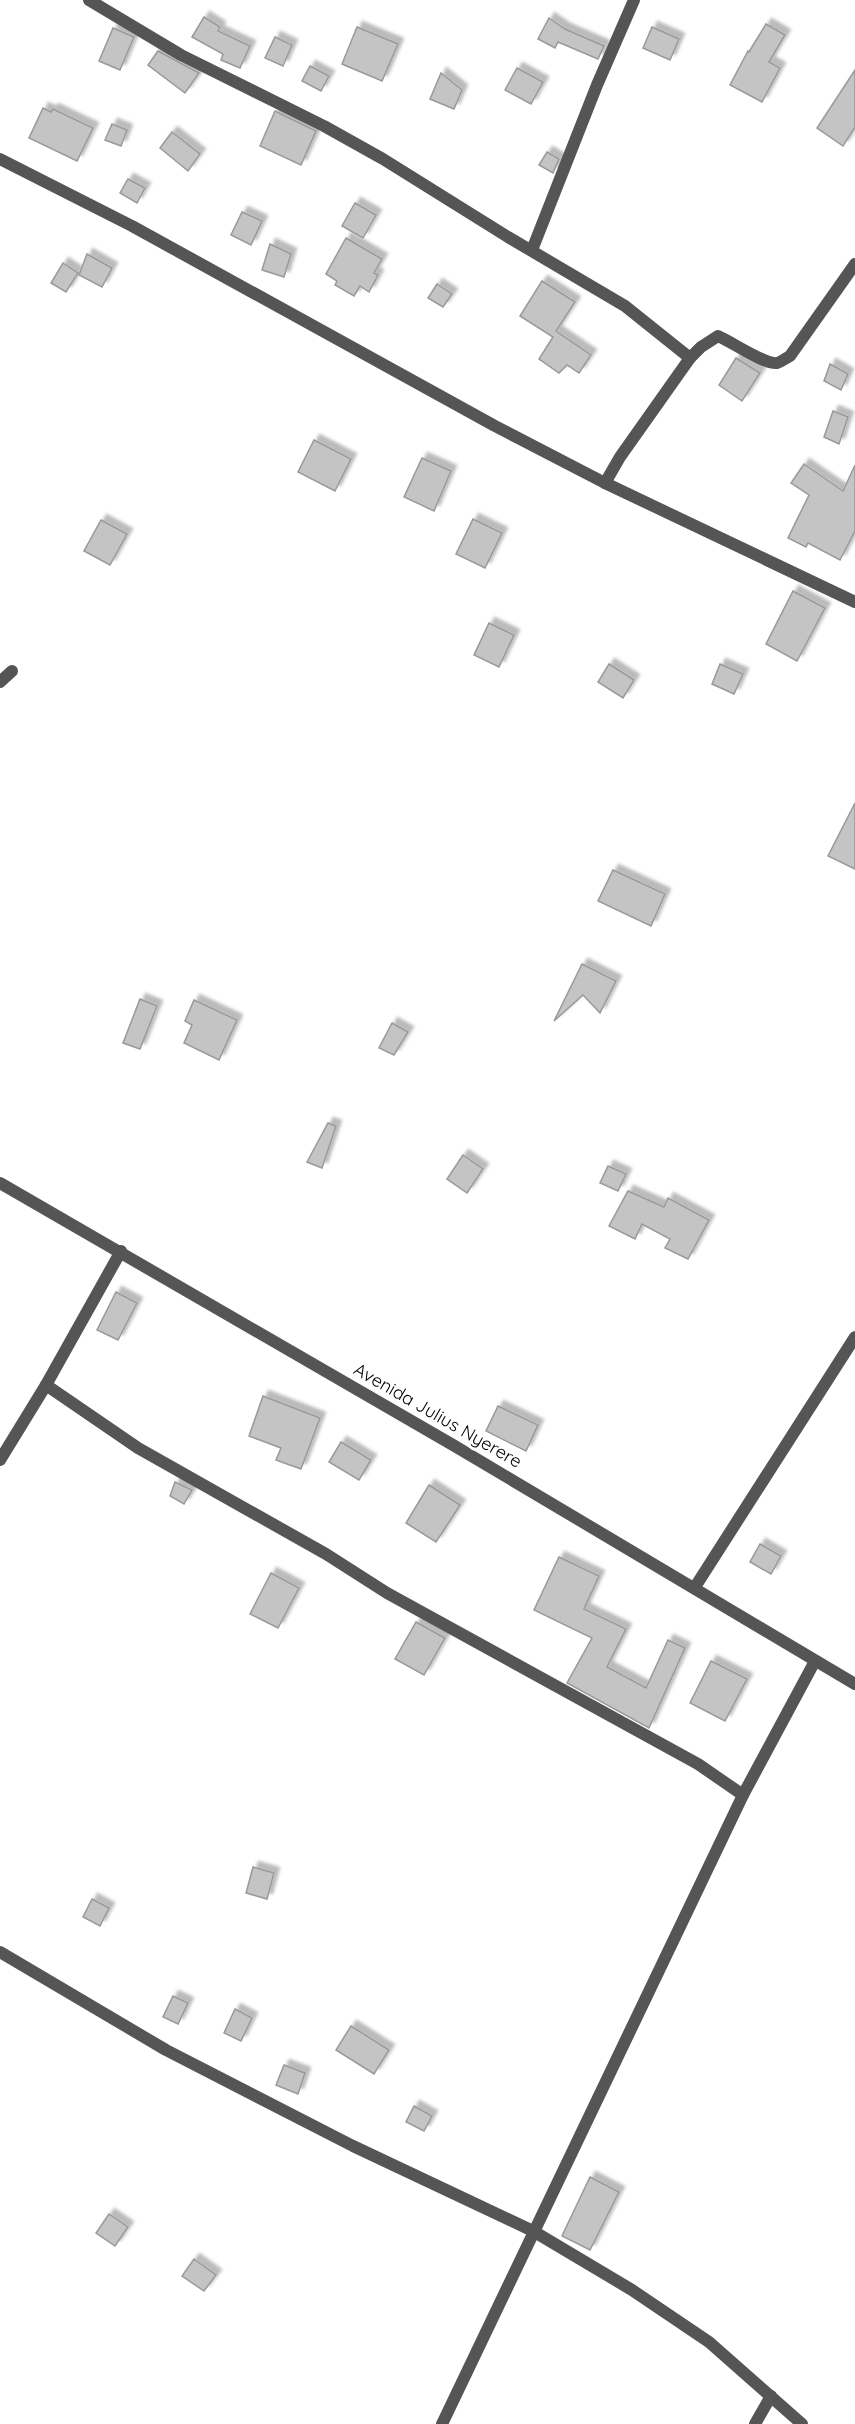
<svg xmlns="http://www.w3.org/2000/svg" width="855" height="2424" font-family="Quicksand,sans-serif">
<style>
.building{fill:#c4c4c4;stroke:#999;stroke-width:1.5;filter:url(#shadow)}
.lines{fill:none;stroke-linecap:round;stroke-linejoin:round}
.minor{stroke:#555;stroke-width:12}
.tertiary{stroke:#555;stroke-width:12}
.labels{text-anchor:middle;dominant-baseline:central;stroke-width:6;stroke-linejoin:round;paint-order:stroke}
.street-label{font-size:18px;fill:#000;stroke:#fff}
</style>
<defs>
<filter id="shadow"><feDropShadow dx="5.5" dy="-5.5" stdDeviation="1.5" flood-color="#0004"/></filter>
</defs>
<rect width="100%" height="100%" fill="#fff"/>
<g class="building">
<path d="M 204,17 L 220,27 L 218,31 L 250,46 L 240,68 L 221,60 L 223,54 L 192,37 Z"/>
<path d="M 549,18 L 565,29 L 604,46 L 598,59 L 558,42 L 555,48 L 538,39 Z"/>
<path d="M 766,24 L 785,35 L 769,62 L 780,68 L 762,102 L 730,85 L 748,51 L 749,52 Z"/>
<path d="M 357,27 L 398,44 L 382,81 L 342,64 Z"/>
<path d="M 652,27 L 679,39 L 670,60 L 643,48 Z"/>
<path d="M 113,28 L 134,37 L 120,70 L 99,61 Z"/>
<path d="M 275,37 L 292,45 L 283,66 L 265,58 Z"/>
<path d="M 158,51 L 199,73 L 185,93 L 148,65 Z"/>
<path d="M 310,66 L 329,76 L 321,91 L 302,81 Z"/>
<path d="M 517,68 L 543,82 L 531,104 L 505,90 Z"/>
<path d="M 855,70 L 855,127 L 843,146 L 817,128 Z"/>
<path d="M 441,73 L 462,90 L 454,109 L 430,99 Z"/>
<path d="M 43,108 L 51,112 L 53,109 L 93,128 L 77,161 L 29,138 Z"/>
<path d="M 275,111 L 316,131 L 301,165 L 260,146 Z"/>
<path d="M 112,124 L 127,130 L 121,146 L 105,140 Z"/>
<path d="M 172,132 L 200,154 L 188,171 L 160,148 Z"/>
<path d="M 547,152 L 559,159 L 553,173 L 539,165 Z"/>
<path d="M 128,179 L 145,188 L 137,203 L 120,193 Z"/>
<path d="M 355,203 L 376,215 L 363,238 L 342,226 Z"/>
<path d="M 242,212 L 262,221 L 251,245 L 231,235 Z"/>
<path d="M 346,238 L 382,259 L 374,273 L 378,275 L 369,292 L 360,286 L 354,296 L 335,285 L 337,281 L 326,274 Z"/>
<path d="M 270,244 L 291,254 L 284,277 L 262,270 Z"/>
<path d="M 87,254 L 112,268 L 102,287 L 79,275 Z"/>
<path d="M 63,263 L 78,273 L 66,292 L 51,283 Z"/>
<path d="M 542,281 L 575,302 L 556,331 L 591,355 L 579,373 L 567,365 L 559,373 L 539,359 L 553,337 L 520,316 Z"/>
<path d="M 437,284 L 452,294 L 443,307 L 428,298 Z"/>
<path d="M 736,358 L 760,373 L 742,401 L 719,385 Z"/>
<path d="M 830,364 L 848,374 L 841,390 L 824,381 Z"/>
<path d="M 833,411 L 848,417 L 839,444 L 824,437 Z"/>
<path d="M 314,440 L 351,459 L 335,491 L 298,472 Z"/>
<path d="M 422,458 L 451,471 L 434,511 L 404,497 Z"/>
<path d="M 804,464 L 843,491 L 855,465 L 855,531 L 840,560 L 808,543 L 806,547 L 788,538 L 809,495 L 791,483 Z"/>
<path d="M 473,519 L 502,533 L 485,568 L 456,554 Z"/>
<path d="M 101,520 L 127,534 L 110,565 L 84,551 Z"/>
<path d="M 793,591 L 825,608 L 797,661 L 766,644 Z"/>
<path d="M 489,623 L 514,635 L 499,667 L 474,655 Z"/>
<path d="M 609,664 L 634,680 L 623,698 L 598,682 Z"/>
<path d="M 720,664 L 743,674 L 734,694 L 712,684 Z"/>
<path d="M 855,803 L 855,869 L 828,856 Z"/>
<path d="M 613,870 L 665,894 L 651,926 L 598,901 Z"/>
<path d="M 582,964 L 616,981 L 600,1013 L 583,995 L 554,1021 Z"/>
<path d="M 140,999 L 157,1006 L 140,1049 L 123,1043 Z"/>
<path d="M 194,1000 L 237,1020 L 219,1060 L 184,1043 L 192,1025 L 185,1021 Z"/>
<path d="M 392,1023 L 408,1032 L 394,1055 L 379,1048 Z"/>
<path d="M 328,1123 L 336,1126 L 322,1168 L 307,1162 Z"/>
<path d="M 463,1155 L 483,1169 L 467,1193 L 447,1179 Z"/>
<path d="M 608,1166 L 626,1174 L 618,1191 L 600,1183 Z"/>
<path d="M 628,1191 L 664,1207 L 668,1198 L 709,1220 L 688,1259 L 665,1248 L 670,1239 L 642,1224 L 635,1239 L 609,1226 Z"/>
<path d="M 116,1292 L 137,1303 L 118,1340 L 97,1330 Z"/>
<path d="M 263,1396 L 320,1418 L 301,1469 L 276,1460 L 281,1448 L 249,1436 Z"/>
<path d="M 498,1406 L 538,1425 L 526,1451 L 486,1431 Z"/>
<path d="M 341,1442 L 371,1460 L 359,1480 L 329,1462 Z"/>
<path d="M 175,1482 L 192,1490 L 184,1504 L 170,1496 Z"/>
<path d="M 429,1485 L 460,1505 L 436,1542 L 406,1523 Z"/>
<path d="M 760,1544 L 781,1556 L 771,1574 L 750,1562 Z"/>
<path d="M 559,1557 L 599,1576 L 584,1609 L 626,1629 L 607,1667 L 646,1688 L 668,1640 L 685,1648 L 649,1728 L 567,1683 L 592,1638 L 534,1610 Z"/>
<path d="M 271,1573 L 299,1588 L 278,1628 L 250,1614 Z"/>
<path d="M 416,1622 L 445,1638 L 424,1675 L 395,1659 Z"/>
<path d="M 711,1661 L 747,1679 L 725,1721 L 690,1703 Z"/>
<path d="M 253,1867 L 274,1873 L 267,1899 L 246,1893 Z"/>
<path d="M 92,1899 L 109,1908 L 100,1926 L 83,1917 Z"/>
<path d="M 173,1996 L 188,2003 L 178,2024 L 163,2017 Z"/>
<path d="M 235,2009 L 252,2018 L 241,2041 L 224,2033 Z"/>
<path d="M 351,2026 L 389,2050 L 374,2074 L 336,2050 Z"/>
<path d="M 284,2065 L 305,2073 L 298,2094 L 276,2085 Z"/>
<path d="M 414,2106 L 432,2116 L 424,2131 L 406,2122 Z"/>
<path d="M 590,2177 L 619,2192 L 590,2250 L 562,2236 Z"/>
<path d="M 109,2214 L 128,2227 L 115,2246 L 96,2233 Z"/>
<path d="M 194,2259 L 216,2275 L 204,2291 L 182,2276 Z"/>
</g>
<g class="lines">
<g class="minor">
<path d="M 89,0 L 181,55 L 324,126 L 383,159 L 508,237 L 625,306 L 690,358"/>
<path d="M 0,159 L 132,226 L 495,426 L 605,483 L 855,602"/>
<path d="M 532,250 L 597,85 L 634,0"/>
<path d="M 605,483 L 620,457 L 690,358 L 701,347 L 718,336 C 732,342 765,365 777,363 C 781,362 786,358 790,356 L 855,264"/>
<path d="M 0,682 L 12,671"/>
<path d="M 121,1251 L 46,1385 L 138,1448 L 326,1554 L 387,1593 L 698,1764 L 743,1795"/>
<path d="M 0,1460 L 46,1385"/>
<path d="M 695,1587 L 855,1337"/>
<path d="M 0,1952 L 166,2050 L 353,2146 L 533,2231 L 632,2290 L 709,2342 L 802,2424"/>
<path d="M 442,2424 L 743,1795 L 815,1661"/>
<path d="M 755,2424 L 771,2396"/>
</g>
<path class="tertiary" d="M 0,1183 L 453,1445 L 855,1684"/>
</g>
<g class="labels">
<g class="street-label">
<text transform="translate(438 1415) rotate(30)">Avenida Julius Nyerere</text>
</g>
</g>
</svg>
